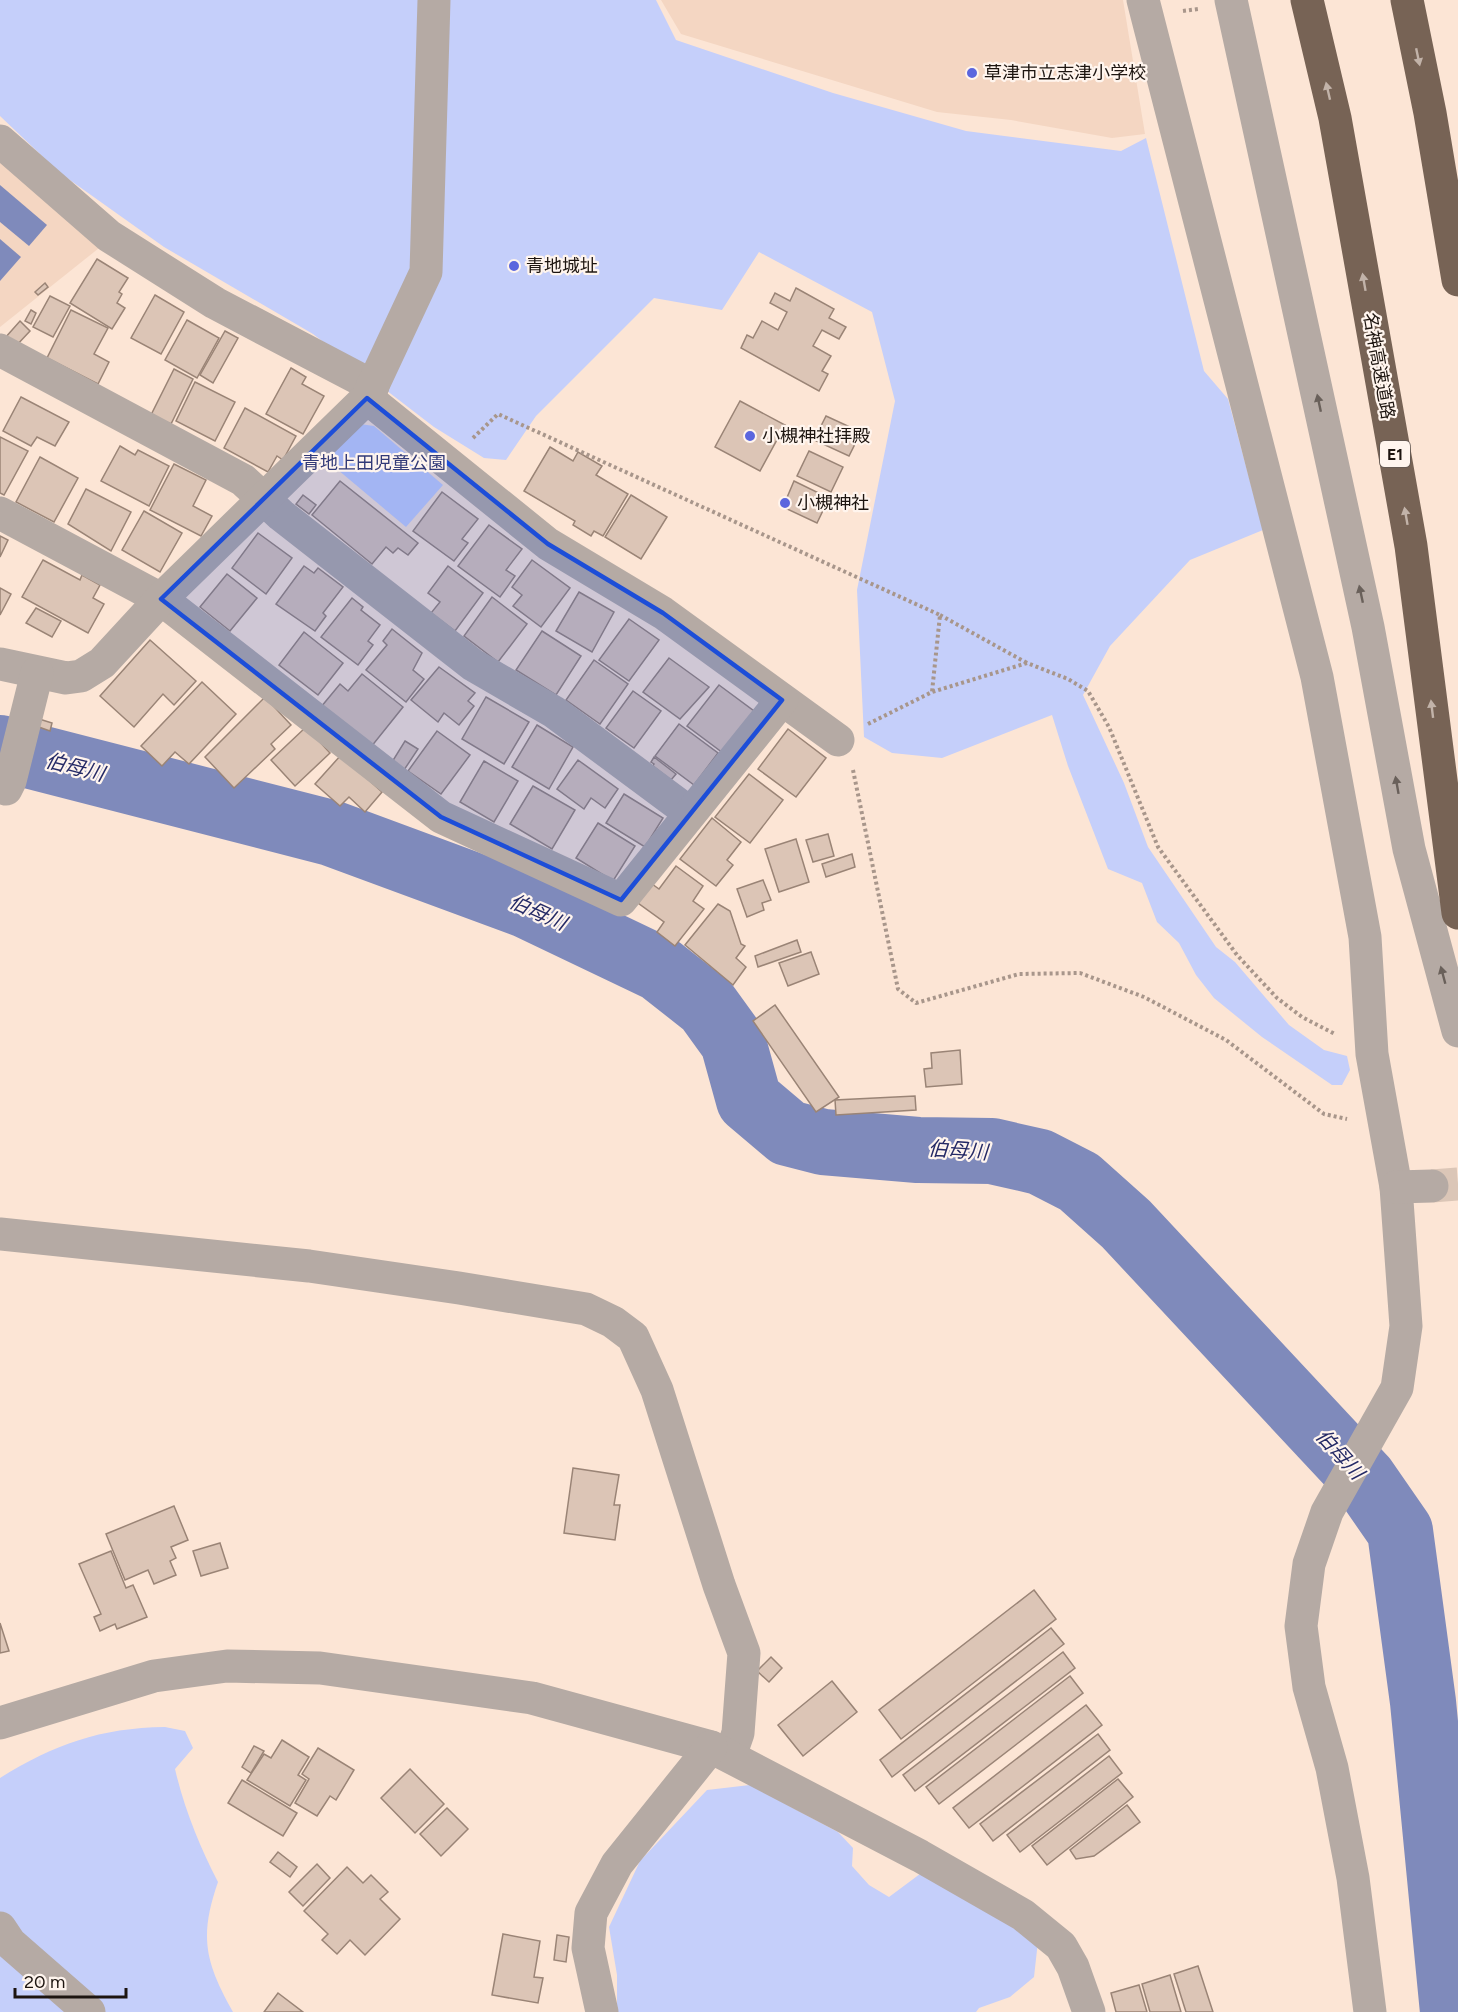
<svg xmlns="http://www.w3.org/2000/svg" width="1458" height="2012" font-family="Figtree,'Noto Sans JP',sans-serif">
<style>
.built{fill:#f4d6c2}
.green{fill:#c5cffa}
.water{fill:#7f8abb}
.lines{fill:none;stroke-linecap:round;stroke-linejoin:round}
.river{stroke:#7f8abb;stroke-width:66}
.building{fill:#dcc5b6;stroke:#9a8476;stroke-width:1.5}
.minor-tunnel{stroke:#dbc6b7;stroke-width:33;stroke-dasharray:33 16;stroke-linecap:butt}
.path{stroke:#a8968b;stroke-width:4;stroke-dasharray:3 3;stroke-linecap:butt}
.minor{stroke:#b5aaa4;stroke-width:33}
.highway{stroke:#776355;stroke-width:33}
.oneway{fill:#c2b3a9}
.oneway2{fill:#69605a}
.marked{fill:#1d4ed8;fill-opacity:0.2;stroke:#1d4ed8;stroke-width:4.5;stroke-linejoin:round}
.poi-dot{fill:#5b66de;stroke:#fff5ee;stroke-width:2}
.labels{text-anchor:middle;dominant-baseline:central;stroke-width:4.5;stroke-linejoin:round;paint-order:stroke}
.shield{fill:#fff5ee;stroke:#615853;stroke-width:1.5}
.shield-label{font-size:16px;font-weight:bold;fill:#1d1510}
.poi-label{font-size:18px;fill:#1d1510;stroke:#fff5ee;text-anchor:start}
.street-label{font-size:18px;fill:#1d1510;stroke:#fff5ee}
.park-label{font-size:18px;fill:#323a78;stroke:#fff5ee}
.water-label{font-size:20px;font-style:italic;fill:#252a66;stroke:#fff5ee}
</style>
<rect width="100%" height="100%" fill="#fce5d5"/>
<g class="built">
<path d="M 661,0 L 1123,0 L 1145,134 L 1112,138 L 1011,120 L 937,112 L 681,34 Z"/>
<path d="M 0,138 L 99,248 L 0,327 Z"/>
</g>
<g class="green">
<path d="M 0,0 L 656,0 L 676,40 L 833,93 L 966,131 L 1121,151 L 1146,138 L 1204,371 L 1228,399 L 1263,530 L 1190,560 L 1110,646 L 1083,695 L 1124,783 L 1148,847 L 1216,947 L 1235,962 L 1289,1025 L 1324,1050 L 1347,1056 L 1350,1070 L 1342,1085 L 1332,1085 L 1262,1037 L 1214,998 L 1196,975 L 1179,943 L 1157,922 L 1142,883 L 1108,869 L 1068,766 L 1052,715 L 942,758 L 892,753 L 864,737 L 857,590 L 895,401 L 872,312 L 759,252 L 722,310 L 654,298 L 536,416 L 506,460 L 484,458 L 434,427 L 313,334 L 164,247 L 60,173 L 0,116 Z"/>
<path d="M 360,424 L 374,426 L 443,485 L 406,527 L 325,459 Z"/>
<path d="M 165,1727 L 185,1731 L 193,1748 L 175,1769 C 184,1808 200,1847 218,1882 C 199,1937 205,1962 233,2012 L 0,2012 L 0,1778 C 55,1744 100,1728 165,1727 Z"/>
<path d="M 750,1785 L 838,1832 L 853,1848 L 852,1866 L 869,1885 L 889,1897 L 924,1871 L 1038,1941 L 1034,1977 L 1010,1997 L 979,2008 L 976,2012 L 617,2012 L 617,1975 L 609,1927 L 640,1861 L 707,1790 Z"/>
</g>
<g class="water">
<path d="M 0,185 L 47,225 L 29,246 L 0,222 Z"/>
<path d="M 0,239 L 21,257 L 0,281 Z"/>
</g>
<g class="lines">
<path class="river" d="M 0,748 L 331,833 L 526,905 L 660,969 L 707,1006 L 733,1042 L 749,1100 L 788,1133 L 823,1142 L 918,1150 L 992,1151 L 1040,1162 L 1079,1182 L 1126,1224 L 1364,1479 L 1400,1531 L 1423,1702 L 1453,2012"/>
</g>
<g class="building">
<path d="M 97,259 L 128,278 L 119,292 L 122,294 L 117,303 L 125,308 L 112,329 L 70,303 Z"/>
<path d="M 45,283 L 48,287 L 38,295 L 35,292 Z"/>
<path d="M 796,288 L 834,309 L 829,318 L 846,327 L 839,339 L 822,330 L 813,346 L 831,356 L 822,371 L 828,374 L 819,391 L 741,348 L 747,335 L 753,338 L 762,321 L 778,330 L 787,312 L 770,303 L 775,293 L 790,301 Z"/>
<path d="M 155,295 L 184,312 L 161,354 L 131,338 Z"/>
<path d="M 50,296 L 70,306 L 53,337 L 33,327 Z"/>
<path d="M 31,310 L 36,313 L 31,324 L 25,321 Z"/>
<path d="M 71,310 L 108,328 L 94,354 L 109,362 L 98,384 L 47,358 Z"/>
<path d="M 187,320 L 219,338 L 197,378 L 165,360 Z"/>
<path d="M 20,321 L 30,331 L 15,347 L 5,338 Z"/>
<path d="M 225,331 L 238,338 L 213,383 L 200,375 Z"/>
<path d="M 291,368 L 306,377 L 302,384 L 324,396 L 303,434 L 266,414 Z"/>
<path d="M 174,369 L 193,379 L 171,424 L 151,415 Z"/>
<path d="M 195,382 L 235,402 L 215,441 L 176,421 Z"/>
<path d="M 21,397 L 69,422 L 55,446 L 37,437 L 31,446 L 3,431 Z"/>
<path d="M 740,401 L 785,425 L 760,471 L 715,447 Z"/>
<path d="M 245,408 L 296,436 L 283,460 L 277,456 L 268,472 L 224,448 Z"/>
<path d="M 826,416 L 861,432 L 849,456 L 814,440 Z"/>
<path d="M 0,437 L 28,451 L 4,495 L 0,493 Z"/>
<path d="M 120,446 L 135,455 L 138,450 L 169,466 L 149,506 L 101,481 Z"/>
<path d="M 550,447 L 573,461 L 578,452 L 602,466 L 596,475 L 628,494 L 603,536 L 594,531 L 591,536 L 573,525 L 575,521 L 524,491 Z"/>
<path d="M 809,451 L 843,467 L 831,492 L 797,476 Z"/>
<path d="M 40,457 L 78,478 L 54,522 L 16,502 Z"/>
<path d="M 174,464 L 206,480 L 193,506 L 212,516 L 201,536 L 150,510 Z"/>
<path d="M 340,481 L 418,543 L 408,555 L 398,548 L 393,553 L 386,547 L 372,564 L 312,515 Z"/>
<path d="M 794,481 L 829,498 L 817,523 L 783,507 Z"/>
<path d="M 86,489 L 131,512 L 111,551 L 68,524 Z"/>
<path d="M 442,492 L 478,519 L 462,539 L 468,543 L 454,561 L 413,531 Z"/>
<path d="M 303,495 L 316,505 L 309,514 L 296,504 Z"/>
<path d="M 631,495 L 667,517 L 641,559 L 605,537 Z"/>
<path d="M 144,511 L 182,533 L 160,572 L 122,550 Z"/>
<path d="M 489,525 L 522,549 L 506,570 L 515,576 L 500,597 L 458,566 Z"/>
<path d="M 258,533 L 292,558 L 266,594 L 232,568 Z"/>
<path d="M 0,536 L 8,540 L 0,557 Z"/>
<path d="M 43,560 L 80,580 L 82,575 L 100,585 L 93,598 L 104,604 L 88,633 L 22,597 Z"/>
<path d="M 532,560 L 570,588 L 541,627 L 513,606 L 522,595 L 512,587 Z"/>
<path d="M 304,566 L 314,573 L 318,568 L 343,587 L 323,613 L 326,616 L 315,631 L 276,604 Z"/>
<path d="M 448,566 L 483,593 L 455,631 L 431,613 L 440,602 L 428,593 Z"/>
<path d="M 227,574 L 257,598 L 230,631 L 200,607 Z"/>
<path d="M 0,588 L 11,594 L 0,615 Z"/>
<path d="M 579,592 L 614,612 L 592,652 L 556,631 Z"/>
<path d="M 492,597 L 527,624 L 498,662 L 464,636 Z"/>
<path d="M 352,598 L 363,607 L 361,610 L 380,625 L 368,641 L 373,645 L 358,665 L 321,637 Z"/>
<path d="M 36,608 L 61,621 L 52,637 L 26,623 Z"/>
<path d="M 629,619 L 659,640 L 629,681 L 599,660 Z"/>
<path d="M 392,629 L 422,653 L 413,670 L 424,679 L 406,702 L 366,670 L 387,645 L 383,641 Z"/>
<path d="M 542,631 L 581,656 L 556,695 L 516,670 Z"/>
<path d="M 304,632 L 343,663 L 318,695 L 279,665 Z"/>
<path d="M 150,640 L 196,681 L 174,705 L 163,694 L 134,727 L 100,696 Z"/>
<path d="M 669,658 L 709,687 L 680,719 L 643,692 Z"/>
<path d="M 594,660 L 628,684 L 600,724 L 566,700 Z"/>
<path d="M 439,667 L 475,693 L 468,701 L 474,706 L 459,725 L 444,713 L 438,722 L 411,700 Z"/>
<path d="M 362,674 L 403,707 L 371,747 L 321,707 L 340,684 L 348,691 Z"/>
<path d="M 202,682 L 236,714 L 189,764 L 175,752 L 162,766 L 141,746 Z"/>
<path d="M 719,685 L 754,711 L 723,753 L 687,726 Z"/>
<path d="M 633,691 L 661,711 L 634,748 L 606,728 Z"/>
<path d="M 265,697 L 291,725 L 271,744 L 275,749 L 234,788 L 205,757 Z"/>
<path d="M 486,697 L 529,722 L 504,764 L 462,739 Z"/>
<path d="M 36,718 L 52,723 L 50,731 L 33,725 Z"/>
<path d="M 679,724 L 718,753 L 694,785 L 655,756 Z"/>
<path d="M 537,725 L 573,747 L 549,789 L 512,767 Z"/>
<path d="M 306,727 L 330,753 L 295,786 L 271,760 Z"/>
<path d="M 788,729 L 826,758 L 796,797 L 758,769 Z"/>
<path d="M 437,731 L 470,755 L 441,794 L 408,771 Z"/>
<path d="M 405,741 L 418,749 L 404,770 L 392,762 Z"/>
<path d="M 341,755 L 382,792 L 365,812 L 349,797 L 340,806 L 315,784 Z"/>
<path d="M 654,757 L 676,774 L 671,780 L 653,766 L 654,764 L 651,762 Z"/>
<path d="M 578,760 L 618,789 L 605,808 L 591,798 L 584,809 L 557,789 Z"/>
<path d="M 484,761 L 518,781 L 494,822 L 460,802 Z"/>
<path d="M 749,774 L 783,800 L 750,843 L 715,817 Z"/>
<path d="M 533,786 L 575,810 L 552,849 L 510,824 Z"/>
<path d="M 624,794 L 663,818 L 645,847 L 606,823 Z"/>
<path d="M 712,818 L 741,842 L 727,860 L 733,865 L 716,886 L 680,859 Z"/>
<path d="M 598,823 L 635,846 L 613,881 L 576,858 Z"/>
<path d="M 828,834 L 834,856 L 813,862 L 806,840 Z"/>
<path d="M 796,839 L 809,882 L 779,892 L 765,849 Z"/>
<path d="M 852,854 L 855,867 L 826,877 L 822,864 Z"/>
<path d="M 676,866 L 703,886 L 693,901 L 704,909 L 675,946 L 657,932 L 664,922 L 638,903 L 652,884 L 659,889 Z"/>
<path d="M 763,880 L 771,900 L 762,903 L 764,910 L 747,917 L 737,889 Z"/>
<path d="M 718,904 L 730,911 L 741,944 L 745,946 L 736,958 L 746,967 L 733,985 L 685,945 Z"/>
<path d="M 797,940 L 801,952 L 758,967 L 755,956 Z"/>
<path d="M 811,952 L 819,974 L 788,986 L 779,963 Z"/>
<path d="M 775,1005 L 839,1097 L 816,1112 L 753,1021 Z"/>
<path d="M 960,1050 L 962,1084 L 926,1087 L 924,1069 L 932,1068 L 931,1053 Z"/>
<path d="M 915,1096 L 916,1110 L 836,1115 L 835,1100 Z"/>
<path d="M 573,1468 L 619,1475 L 614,1505 L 620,1505 L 615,1540 L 564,1533 Z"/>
<path d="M 174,1506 L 188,1540 L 171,1547 L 176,1558 L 170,1561 L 176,1575 L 154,1584 L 148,1570 L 125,1580 L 106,1534 Z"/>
<path d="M 220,1543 L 228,1568 L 201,1576 L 193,1551 Z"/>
<path d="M 111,1551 L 126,1588 L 133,1585 L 147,1617 L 117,1629 L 115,1624 L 100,1631 L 94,1617 L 101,1614 L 79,1564 Z"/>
<path d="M 1034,1590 L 1056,1619 L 901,1739 L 879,1710 Z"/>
<path d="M 0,1623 L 9,1651 L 0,1653 Z"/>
<path d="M 1051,1628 L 1064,1644 L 892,1777 L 880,1760 Z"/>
<path d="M 1063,1652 L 1075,1668 L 915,1791 L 903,1775 Z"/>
<path d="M 771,1657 L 782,1668 L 769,1682 L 757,1671 Z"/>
<path d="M 1070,1676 L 1083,1693 L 939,1804 L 926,1787 Z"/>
<path d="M 832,1681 L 857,1712 L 803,1756 L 778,1725 Z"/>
<path d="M 1086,1705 L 1102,1725 L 969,1828 L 953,1808 Z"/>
<path d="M 1098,1734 L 1110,1750 L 993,1841 L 980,1824 Z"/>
<path d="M 282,1740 L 309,1757 L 298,1775 L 306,1780 L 290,1806 L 247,1780 L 264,1754 L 271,1758 Z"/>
<path d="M 254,1746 L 264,1751 L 251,1773 L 242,1767 Z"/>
<path d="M 318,1748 L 354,1770 L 336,1800 L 330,1796 L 317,1816 L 295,1803 L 309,1779 L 302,1774 Z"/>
<path d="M 1109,1756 L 1122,1773 L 1020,1852 L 1007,1835 Z"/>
<path d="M 410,1769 L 444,1804 L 415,1833 L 381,1798 Z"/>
<path d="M 1118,1779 L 1133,1797 L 1047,1865 L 1032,1846 Z"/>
<path d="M 242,1780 L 297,1813 L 283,1836 L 228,1803 Z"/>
<path d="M 1127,1805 L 1140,1822 L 1094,1856 L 1076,1859 L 1070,1850 Z"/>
<path d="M 447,1808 L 468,1829 L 441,1856 L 420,1834 Z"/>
<path d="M 278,1852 L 297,1867 L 290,1877 L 270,1862 Z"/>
<path d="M 317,1864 L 330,1878 L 303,1906 L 289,1892 Z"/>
<path d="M 347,1867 L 363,1883 L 371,1875 L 388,1892 L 380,1899 L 400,1919 L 365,1955 L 350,1940 L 337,1954 L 322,1940 L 328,1934 L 304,1911 Z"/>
<path d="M 503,1934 L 540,1941 L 534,1977 L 543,1978 L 538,2003 L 492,1995 Z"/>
<path d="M 557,1935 L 569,1937 L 566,1962 L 554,1960 Z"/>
<path d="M 1198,1966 L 1213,2012 L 1186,2012 L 1174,1974 Z"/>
<path d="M 1170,1975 L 1181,2012 L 1150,2012 L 1142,1984 Z"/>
<path d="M 1139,1985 L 1147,2012 L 1116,2012 L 1111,1993 Z"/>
<path d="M 278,1993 L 303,2012 L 264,2012 Z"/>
</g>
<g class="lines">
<path class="minor-tunnel" d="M 1432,1186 L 1458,1184"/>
<g class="path">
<path d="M 1183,11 L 1198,9"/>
<path d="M 473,438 L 498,414 L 940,615 L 932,692"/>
<path d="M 940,615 L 1027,663"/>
<path d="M 868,724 L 932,692 L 1027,663 L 1068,679 L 1088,691 L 1109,727 L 1158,847 L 1237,955 L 1277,998 L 1302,1017 L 1335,1034"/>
<path d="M 853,770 L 898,989 L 916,1003 L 1019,974 L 1080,973 L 1144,997 L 1226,1040 L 1324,1114 L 1347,1119"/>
</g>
<g class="minor">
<path d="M 1143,0 L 1317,677 L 1365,937 L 1372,1054 L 1396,1187 L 1406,1326 L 1397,1388 L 1327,1512 L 1309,1564 L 1301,1626 L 1309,1687 L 1332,1768 L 1353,1878 L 1370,2012"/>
<path d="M 1231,0 L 1368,627 L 1409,849 L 1458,1031"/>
<path d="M 0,141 L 109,236 L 215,303 L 373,386"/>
<path d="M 0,350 L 243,480 L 281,515 L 473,665 L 554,712 L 690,813"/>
<path d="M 367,398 L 548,544 L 663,613 L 838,740"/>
<path d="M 0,513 L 161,599 L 441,817 L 621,900 L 782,700"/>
<path d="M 0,664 L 66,678 L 81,676 L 102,663 L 161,599 L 367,398 L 426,272 L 434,0"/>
<path d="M 0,787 L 6,789 L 10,781 L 37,673"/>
<path d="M 1396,1187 L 1432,1186"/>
<path d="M 0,1234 L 309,1266 L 459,1288 L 586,1309 L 613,1322 L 633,1337 L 657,1390 L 719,1585 L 744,1653 L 738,1733 L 730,1756"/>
<path d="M 0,1723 L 154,1676 L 227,1666 L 320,1668 L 532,1698 L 711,1747 L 920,1856 L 1023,1915 L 1061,1946 L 1073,1967 L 1089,2012"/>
<path d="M 0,1928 L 10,1943 L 89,2012"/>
<path d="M 602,2012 L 588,1948 L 591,1913 L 617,1864 L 711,1747"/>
</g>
<g class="highway">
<path d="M 1307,0 L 1335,118 L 1411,546 L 1458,913"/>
<path d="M 1407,0 L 1430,113 L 1458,280"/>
</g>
</g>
<defs><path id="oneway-solid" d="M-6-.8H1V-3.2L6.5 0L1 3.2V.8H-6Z" transform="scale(1.5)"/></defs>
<g class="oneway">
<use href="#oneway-solid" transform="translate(1418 57) rotate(78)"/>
<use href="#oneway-solid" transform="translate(1328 91) rotate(-103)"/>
<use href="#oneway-solid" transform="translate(1364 282) rotate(-100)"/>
<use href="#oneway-solid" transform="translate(1406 516) rotate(-100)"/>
<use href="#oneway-solid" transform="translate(1432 709) rotate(-97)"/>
</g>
<g class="oneway2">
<use href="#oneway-solid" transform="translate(1319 403) rotate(-102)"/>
<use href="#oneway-solid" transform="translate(1361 594) rotate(-102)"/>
<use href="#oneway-solid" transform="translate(1397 785) rotate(-100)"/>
<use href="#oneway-solid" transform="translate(1443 975) rotate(-105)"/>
</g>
<path class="marked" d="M 367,398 L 548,544 L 663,613 L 782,700 L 621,900 L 441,817 L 161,599 Z"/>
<g class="poi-dot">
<circle cx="972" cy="73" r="6"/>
<circle cx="514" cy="266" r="6"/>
<circle cx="750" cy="436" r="6"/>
<circle cx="785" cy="503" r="6"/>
</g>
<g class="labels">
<rect class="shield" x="1380" y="441" width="30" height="26" rx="4.5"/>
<g class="shield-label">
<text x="1395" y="454">E1</text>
</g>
<g class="poi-label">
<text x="984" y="73">草津市立志津小学校</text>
<text x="526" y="266">青地城址</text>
<text x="762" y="436">小槻神社拝殿</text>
<text x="797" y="503">小槻神社</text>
</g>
<g class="street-label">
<text transform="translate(1379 366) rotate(80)">名神高速道路</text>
</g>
<g class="park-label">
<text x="374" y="463">青地上田児童公園</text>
</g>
<g class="water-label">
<text transform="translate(75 767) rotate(14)">伯母川</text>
<text transform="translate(538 912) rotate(24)">伯母川</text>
<text transform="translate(958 1150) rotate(4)">伯母川</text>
<text transform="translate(1340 1454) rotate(48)">伯母川</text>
</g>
</g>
<path d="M15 1988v9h111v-9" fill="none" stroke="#1d1510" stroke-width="3"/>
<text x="24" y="1988" font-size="18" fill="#1d1510" stroke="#fff5ee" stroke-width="4.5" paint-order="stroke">20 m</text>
</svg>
